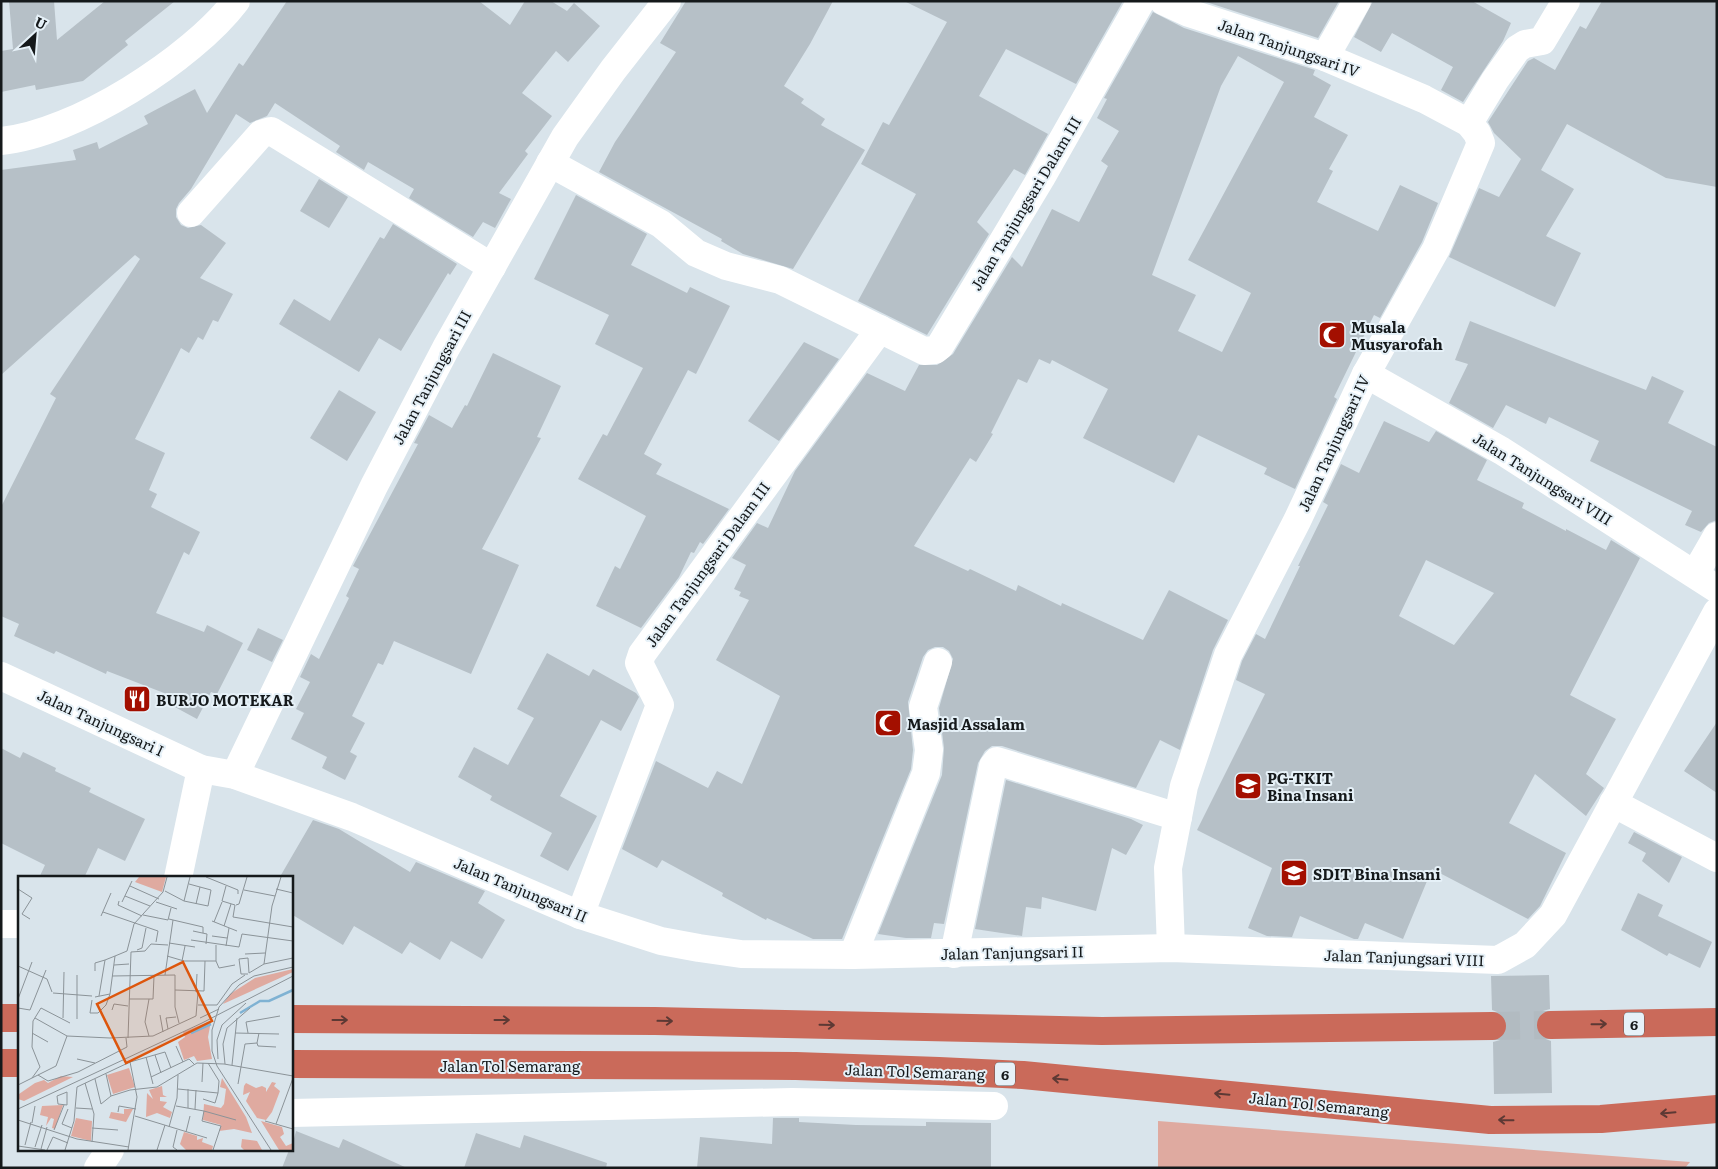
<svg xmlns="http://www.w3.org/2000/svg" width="1718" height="1169" font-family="Literata,serif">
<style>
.green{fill:#dfaaa0}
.building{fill:#b6c0c7;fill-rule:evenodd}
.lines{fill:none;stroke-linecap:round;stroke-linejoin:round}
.highway-tunnel{stroke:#b2bbc1;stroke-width:28;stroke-dasharray:28 14;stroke-linecap:butt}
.minor{stroke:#fff;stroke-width:28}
.highway{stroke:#ca6a5a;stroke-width:28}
.oneway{stroke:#5d3934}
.labels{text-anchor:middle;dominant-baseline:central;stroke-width:4;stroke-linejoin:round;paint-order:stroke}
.shield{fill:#e6f1f8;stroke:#545a5d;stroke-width:1}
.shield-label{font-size:14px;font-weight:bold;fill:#15191b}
.street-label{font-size:15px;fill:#15191b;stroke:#e6f1f8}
.poi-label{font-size:15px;font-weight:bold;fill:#15191b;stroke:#e6f1f8;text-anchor:start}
.inset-river{fill:none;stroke:#7fb2d3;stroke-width:2.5}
.inset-road{fill:none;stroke:#8b9398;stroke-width:1}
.view{fill:#dd560d;fill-opacity:0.15;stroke:#dd560d;stroke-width:2.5}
.inset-edge{fill:none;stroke:#15191b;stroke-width:2.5}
</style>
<rect width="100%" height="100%" fill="#d9e4eb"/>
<path class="green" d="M 1158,1121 L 1690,1162 L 1685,1168 L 1158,1168 Z"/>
<g class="building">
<path d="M 9,1 L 54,1 L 57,40 L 105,1 L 175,1 L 125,41 L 128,45 L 83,81 L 36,90 L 35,85 L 1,92 L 1,51 L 13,49 Z"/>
<path d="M 287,1 L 479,1 L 510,25 L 525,1 L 551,1 L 567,11 L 574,3 L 600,26 L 568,62 L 556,51 L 522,93 L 552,116 L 525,151 L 528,154 L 499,193 L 511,199 L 495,228 L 483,222 L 473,237 L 409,198 L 414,189 L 368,162 L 364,170 L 336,152 L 340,146 L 275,103 L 267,116 L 250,123 L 236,114 L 191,189 L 179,203 L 176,209 L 176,217 L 181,225 L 188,228 L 201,225 L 226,243 L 200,278 L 233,294 L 218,322 L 213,320 L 203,340 L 198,337 L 189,353 L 181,348 L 135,439 L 165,453 L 149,490 L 157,494 L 151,507 L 200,532 L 189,555 L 184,552 L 156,613 L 204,632 L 207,625 L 243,643 L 217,694 L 211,692 L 197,719 L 173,706 L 177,698 L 107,671 L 106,674 L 56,651 L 54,654 L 14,636 L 19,624 L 1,616 L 1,507 L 56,398 L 50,394 L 140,259 L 135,255 L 1,375 L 1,170 L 76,160 L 73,150 L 97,142 L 99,149 L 148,124 L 144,116 L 195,89 L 207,113 L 239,63 L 243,66 Z"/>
<path d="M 686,1 L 833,1 L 810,44 L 784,86 L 804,99 L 801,103 L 825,119 L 821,125 L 865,150 L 793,269 L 743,254 L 721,241 L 722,239 L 599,172 L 615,142 L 676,52 L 660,43 Z"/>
<path d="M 904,1 L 1123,1 L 1076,84 L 1006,49 L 979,96 L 1048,134 L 1025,175 L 1014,169 L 977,222 L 989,234 L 927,335 L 858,301 L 916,194 L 861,164 L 883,122 L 889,125 L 947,22 Z"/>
<path d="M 1203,1 L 1339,1 L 1318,38 Z"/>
<path d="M 1373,1 L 1472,1 L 1511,23 L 1503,41 L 1463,102 L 1441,90 L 1453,67 L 1392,33 L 1381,52 L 1354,37 Z"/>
<path d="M 1602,1 L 1717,1 L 1717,187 L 1666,178 L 1567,124 L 1541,170 L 1574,189 L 1546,236 L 1581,253 L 1555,307 L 1449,257 L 1479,188 L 1499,197 L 1521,159 L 1494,133 L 1488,122 L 1528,61 L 1534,58 L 1555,70 L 1580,26 L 1586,29 Z"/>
<path d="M 1153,12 L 1184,28 L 1315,70 L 1313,75 L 1331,85 L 1314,117 L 1348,135 L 1329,169 L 1333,171 L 1317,202 L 1378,231 L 1400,185 L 1438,203 L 1422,242 L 1380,318 L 1374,315 L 1334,397 L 1337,399 L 1295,489 L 1264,474 L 1267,468 L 1198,435 L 1174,483 L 1083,438 L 1108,389 L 1052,360 L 1050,364 L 1039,359 L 1027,383 L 1018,379 L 991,433 L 993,434 L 976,462 L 970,458 L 914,546 L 968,571 L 970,569 L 1016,591 L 1018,585 L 1061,606 L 1062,603 L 1143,640 L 1169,590 L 1228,620 L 1213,650 L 1180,750 L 1160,740 L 1136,788 L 1002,746 L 992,746 L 985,751 L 978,763 L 944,924 L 934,923 L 931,938 L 906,938 L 878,934 L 942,775 L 944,748 L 939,708 L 953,659 L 949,651 L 943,647 L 935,647 L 928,650 L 923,657 L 908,702 L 913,750 L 911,769 L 842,939 L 813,939 L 767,918 L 766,920 L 722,896 L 723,893 L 662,860 L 657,868 L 622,849 L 656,761 L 708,788 L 717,771 L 742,784 L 780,696 L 716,660 L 749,600 L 739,596 L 741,592 L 734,589 L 746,565 L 732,558 L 757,523 L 768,528 L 795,471 L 867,373 L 905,391 L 919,365 L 937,365 L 953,354 L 1012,257 L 1022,267 L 1052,209 L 1079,222 L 1108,166 L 1101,161 L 1119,131 L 1097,118 L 1107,99 L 1104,98 ZM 1238,56 L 1284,82 L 1188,260 L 1251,293 L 1222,352 L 1178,331 L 1196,295 L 1152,275 L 1221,86 Z"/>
<path d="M 319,179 L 348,197 L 329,228 L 300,211 Z"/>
<path d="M 576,195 L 647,234 L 631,265 L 687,293 L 690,287 L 730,306 L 696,374 L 688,370 L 644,454 L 662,464 L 656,474 L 729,509 L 703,544 L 700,542 L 694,553 L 691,552 L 679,577 L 641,628 L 596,606 L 615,566 L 620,569 L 646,516 L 578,479 L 603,434 L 607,436 L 643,368 L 595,344 L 609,315 L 534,279 Z"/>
<path d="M 393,224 L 457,264 L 450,275 L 448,273 L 401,351 L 379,338 L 359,372 L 279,324 L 294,299 L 330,321 L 380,237 L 384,239 Z"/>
<path d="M 1470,321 L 1646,390 L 1652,376 L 1684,391 L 1668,423 L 1717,447 L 1717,520 L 1709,523 L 1701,532 L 1685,525 L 1692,511 L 1590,461 L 1599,441 L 1549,417 L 1546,424 L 1506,405 L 1493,428 L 1449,403 L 1468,364 L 1455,360 Z"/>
<path d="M 804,342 L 839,359 L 779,441 L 748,421 Z"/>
<path d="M 493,353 L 561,386 L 537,437 L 541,438 L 482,549 L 519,565 L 471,674 L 394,641 L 383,665 L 378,663 L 352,716 L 365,723 L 350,752 L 357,756 L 345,780 L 322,768 L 327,757 L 291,739 L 304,713 L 296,709 L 310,682 L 300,677 L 311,654 L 319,659 L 349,598 L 346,596 L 359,569 L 353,566 L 418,444 L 414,443 L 429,415 L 452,428 L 465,405 L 467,406 Z"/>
<path d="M 339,390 L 376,412 L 347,461 L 310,438 Z"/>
<path d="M 1384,421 L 1429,442 L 1436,431 L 1487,460 L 1477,480 L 1524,503 L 1522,508 L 1566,531 L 1566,529 L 1606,550 L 1611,540 L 1640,558 L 1570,695 L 1616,719 L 1586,774 L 1604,788 L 1586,816 L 1535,774 L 1509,823 L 1566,853 L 1540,906 L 1528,919 L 1432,869 L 1403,939 L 1365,923 L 1358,939 L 1354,939 L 1300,916 L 1292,937 L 1267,936 L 1248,928 L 1272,868 L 1197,830 L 1265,694 L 1236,680 L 1242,661 L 1256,634 L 1265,639 L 1300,566 L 1298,566 L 1328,505 L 1323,502 L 1341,464 L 1359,473 ZM 1426,560 L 1494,593 L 1454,645 L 1399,616 Z"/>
<path d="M 258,628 L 283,640 L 272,662 L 247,650 Z"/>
<path d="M 547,653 L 589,676 L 593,669 L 636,693 L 639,697 L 621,731 L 601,720 L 560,796 L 597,816 L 568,871 L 540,856 L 552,833 L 490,800 L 492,796 L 458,777 L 474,747 L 508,765 L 534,718 L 517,709 Z"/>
<path d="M 1717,722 L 1717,793 L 1684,771 Z"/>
<path d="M 1,748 L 20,758 L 23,752 L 56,768 L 55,771 L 91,788 L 89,792 L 145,819 L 125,861 L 98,848 L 84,878 L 39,878 L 45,865 L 1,843 Z"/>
<path d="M 1006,780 L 1131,819 L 1143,825 L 1126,855 L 1112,848 L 1096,911 L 1042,897 L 1041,909 L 1026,907 L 1022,936 L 975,929 Z"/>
<path d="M 313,820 L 339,829 L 410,872 L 416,862 L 485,891 L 478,903 L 505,920 L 482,959 L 451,941 L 440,960 L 410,942 L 402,954 L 354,926 L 343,945 L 291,914 L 291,878 L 281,875 Z"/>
<path d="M 1634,832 L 1682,857 L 1669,883 L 1642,861 L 1646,853 L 1628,843 Z"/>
<path d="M 1638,893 L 1663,905 L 1658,916 L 1712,942 L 1700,968 L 1669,953 L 1667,956 L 1621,930 Z"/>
<path d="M 1549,975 L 1550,1009 L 1543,1011 L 1538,1017 L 1535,1026 L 1537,1033 L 1543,1038 L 1551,1041 L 1552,1093 L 1494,1094 L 1493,1042 L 1500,1040 L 1505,1034 L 1508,1025 L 1506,1018 L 1500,1013 L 1492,1010 L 1491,976 Z"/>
<path d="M 773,1118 L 799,1118 L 799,1122 L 856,1125 L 926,1126 L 926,1122 L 991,1123 L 991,1168 L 697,1168 L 700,1137 L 772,1144 Z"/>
<path d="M 296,1131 L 339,1148 L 343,1139 L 407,1168 L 282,1168 L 289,1150 L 291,1150 Z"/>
<path d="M 476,1133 L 520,1148 L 524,1135 L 607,1163 L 606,1168 L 464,1168 Z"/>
</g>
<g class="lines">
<path class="highway-tunnel" d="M 1492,1026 L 1551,1025"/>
<g class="minor">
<path d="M 1163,1 L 1189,13 L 1325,57 L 1424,99 L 1469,123 L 1477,133 L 1481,143 L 1436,249 L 1366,374 L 1297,521 L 1228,655 L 1184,786 L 1168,868 L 1171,948"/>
<path d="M 1325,57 L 1357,1"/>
<path d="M 1469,123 L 1495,80 L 1517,49 L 1525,44 L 1542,41 L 1566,1"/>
<path d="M 1,141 C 75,134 192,59 236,1"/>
<path d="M 550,163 L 661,224 L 696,253 L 726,266 L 780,280 L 924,351 L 935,350 L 940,346 L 1041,178 L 1141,1"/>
<path d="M 191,213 L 261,134 L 271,131 L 492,267"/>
<path d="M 1366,374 L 1502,451 L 1717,589"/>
<path d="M 1695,574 L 1717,536"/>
<path d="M 1,676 L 201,769 L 235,775 L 352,817 L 580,915 L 661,941 L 699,948 L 741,954 L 853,955 L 1171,948 L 1498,960 L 1525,945 L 1553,915 L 1717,612"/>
<path d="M 235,775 L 374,486 L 446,348 L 565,137 L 613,70 L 667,1"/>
<path d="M 1613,803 L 1717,858"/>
<path d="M 178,878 L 201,769"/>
<path d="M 580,915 L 660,705 L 639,663 L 642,654 L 880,329"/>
<path d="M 1,924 L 19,924"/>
<path d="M 954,954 L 993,766 L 997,761 L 1178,817"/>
<path d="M 853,955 L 926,773 L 929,750 L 923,707 L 938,662"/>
<path d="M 291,1113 L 792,1102 L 994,1106"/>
<path d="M 98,1168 L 110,1150"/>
</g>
<g class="highway">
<path d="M 1,1018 L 19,1018"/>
<path d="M 291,1019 L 655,1021 L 1102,1031 L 1492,1026"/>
<path d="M 1551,1025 L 1717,1022"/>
<path d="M 1,1063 L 19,1063"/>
<path d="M 291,1064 L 796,1066 L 939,1071 L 1023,1075 L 1490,1120 L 1601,1119 L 1717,1109"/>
</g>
</g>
<defs><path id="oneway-shaft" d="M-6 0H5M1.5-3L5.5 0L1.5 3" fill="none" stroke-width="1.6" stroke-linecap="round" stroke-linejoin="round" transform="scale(1.25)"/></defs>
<g class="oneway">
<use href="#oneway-shaft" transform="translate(340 1020)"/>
<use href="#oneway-shaft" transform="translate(502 1020)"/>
<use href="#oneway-shaft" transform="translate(665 1021) rotate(1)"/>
<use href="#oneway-shaft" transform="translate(1599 1024) rotate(-1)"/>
<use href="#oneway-shaft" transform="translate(827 1025) rotate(1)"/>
<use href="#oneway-shaft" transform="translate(1060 1079) rotate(-175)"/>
<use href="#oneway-shaft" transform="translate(1222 1094) rotate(-175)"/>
<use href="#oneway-shaft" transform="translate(1668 1113) rotate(175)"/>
<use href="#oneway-shaft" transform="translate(1506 1120) rotate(-179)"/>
</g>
<defs>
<g id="mosque-square" transform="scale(1.4375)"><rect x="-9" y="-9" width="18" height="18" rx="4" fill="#a30f00" stroke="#e6f1f8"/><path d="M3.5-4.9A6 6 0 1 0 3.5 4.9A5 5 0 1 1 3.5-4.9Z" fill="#fff"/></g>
<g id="restaurant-square" transform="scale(1.4375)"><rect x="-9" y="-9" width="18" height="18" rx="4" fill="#a30f00" stroke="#e6f1f8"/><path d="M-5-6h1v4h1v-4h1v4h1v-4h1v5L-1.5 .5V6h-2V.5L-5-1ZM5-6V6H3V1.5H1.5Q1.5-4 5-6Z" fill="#fff"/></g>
<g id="school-square" transform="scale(1.4375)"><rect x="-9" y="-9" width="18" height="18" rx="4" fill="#a30f00" stroke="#e6f1f8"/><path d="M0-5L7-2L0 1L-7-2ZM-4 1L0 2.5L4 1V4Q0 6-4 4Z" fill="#fff"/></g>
</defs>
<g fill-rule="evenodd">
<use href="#mosque-square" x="1332" y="335"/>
<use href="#restaurant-square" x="137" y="699"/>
<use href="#mosque-square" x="888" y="723"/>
<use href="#school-square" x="1248" y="786"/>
<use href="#school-square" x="1294" y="873"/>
</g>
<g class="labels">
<g class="shield">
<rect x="1624" y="1012.5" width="20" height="23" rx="4"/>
<rect x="995" y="1062.5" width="20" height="23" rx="4"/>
</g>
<g class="shield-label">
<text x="1634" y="1024">6</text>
<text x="1005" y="1074">6</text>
</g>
<g class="street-label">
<text transform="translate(1289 47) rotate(19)">Jalan Tanjungsari IV</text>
<text transform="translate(1025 203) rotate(-59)">Jalan Tanjungsari Dalam III</text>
<text transform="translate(431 377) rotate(-62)">Jalan Tanjungsari III</text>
<text transform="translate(1333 443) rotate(-65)">Jalan Tanjungsari IV</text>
<text transform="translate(1543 478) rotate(32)">Jalan Tanjungsari VIII</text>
<text transform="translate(707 564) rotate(-54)">Jalan Tanjungsari Dalam III</text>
<text transform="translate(101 722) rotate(25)">Jalan Tanjungsari I</text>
<text transform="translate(521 889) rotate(23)">Jalan Tanjungsari II</text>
<text transform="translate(1012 952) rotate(-1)">Jalan Tanjungsari II</text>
<text transform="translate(1404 957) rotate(2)">Jalan Tanjungsari VIII</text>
<text x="510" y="1065">Jalan Tol Semarang</text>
<text transform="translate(915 1071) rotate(2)">Jalan Tol Semarang</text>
<text transform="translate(1319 1104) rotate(6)">Jalan Tol Semarang</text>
</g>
<g class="poi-label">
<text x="1351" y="326">Musala<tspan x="1351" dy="17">Musyarofah</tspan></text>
<text x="156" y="699">BURJO MOTEKAR</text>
<text x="907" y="723">Masjid Assalam</text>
<text x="1267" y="777">PG-TKIT<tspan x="1267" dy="17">Bina Insani</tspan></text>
<text x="1313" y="873">SDIT Bina Insani</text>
</g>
</g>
<g transform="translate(18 876)">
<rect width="275" height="275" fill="#d9e4eb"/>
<path d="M 121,1 L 148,1 L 144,16 L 117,6 ZM 275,93 L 275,96 L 205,128 L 212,118 L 237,102 ZM 193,145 L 190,161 L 194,183 L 179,185 L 176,180 L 166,184 L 160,166 L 167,161 L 165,156 ZM 111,192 L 117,211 L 95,218 L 89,199 ZM 43,200 L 55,201 L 6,225 L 0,223 L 1,218 L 17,207 L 26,204 L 30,207 ZM 204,202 L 228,241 L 234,257 L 216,253 L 201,255 L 203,249 L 185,244 L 186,228 L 203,232 L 206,228 L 208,213 L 202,211 ZM 254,206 L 258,207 L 256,210 L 262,215 L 254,236 L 248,244 L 239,242 L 228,225 L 232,216 L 225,219 L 226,210 L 228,207 L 238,212 L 244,210 L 248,212 L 248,216 ZM 144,210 L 145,219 L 149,221 L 142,221 L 142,225 L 149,226 L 145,231 L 154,236 L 152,242 L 139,237 L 128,241 L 129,217 L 135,223 L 131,214 ZM 45,229 L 37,253 L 34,252 L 36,243 L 33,242 L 28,250 L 30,241 L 22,239 L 24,230 ZM 106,233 L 115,233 L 108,246 L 91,242 L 93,236 L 106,238 ZM 58,242 L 74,245 L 73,265 L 53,260 ZM 243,245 L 264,251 L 266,258 L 262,261 L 268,270 L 275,267 L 275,274 L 261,274 ZM 166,256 L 179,260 L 179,264 L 185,262 L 184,266 L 195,270 L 194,274 L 168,274 L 162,268 ZM 224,263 L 239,265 L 244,274 L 226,274 L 223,271 Z" fill="#dfaaa0"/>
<path class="inset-river" d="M 222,137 L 242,125 L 251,125 L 275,114M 173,157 L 193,148"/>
<path class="inset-road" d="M 188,1 L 220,14 L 220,18M 112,10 L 141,23M 208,10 L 204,25 L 217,29 L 215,41 L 275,51M 0,13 L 14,22 L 4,38 L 12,43M 258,13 L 275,17M 226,14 L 257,20M 147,15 L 166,25 L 172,1M 107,20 L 132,30M 101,25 L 100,29 L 124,40M 166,25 L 190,30 L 193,14 L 171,8M 104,26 L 114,5M 138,26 L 159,33M 178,28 L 182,11M 218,29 L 221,28 L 229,1M 85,36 L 140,55 L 138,66M 125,39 L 150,44 L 153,32M 83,40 L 93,17M 155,44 L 185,51 L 185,57M 194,45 L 219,55M 196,46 L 204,26M 206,50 L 213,28M 175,55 L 189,58 L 188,68M 194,60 L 209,62M 173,64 L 221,71 L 224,58 L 275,65M 151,67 L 177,71M 208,70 L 211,52M 119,74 L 124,72 L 128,52M 227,78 L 247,77M 149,80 L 166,85 L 198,85 L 198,69M 164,85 L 167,70M 198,85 L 201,92 L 217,89M 246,88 L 275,82M 96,89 L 111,88M 0,90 L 29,103 L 34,116M 77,95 L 77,87 L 87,84M 230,98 L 223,98 L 221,83 L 230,82 L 231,97 L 246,88 L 254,30 L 263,1M 59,99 L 59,143M 147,99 L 155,44 L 151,43M 94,100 L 157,99 L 157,131 L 161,147M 157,114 L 186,115 L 187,85M 178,116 L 179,98M 35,117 L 74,120M 81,120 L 87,84 L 97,80M 77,121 L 92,118 L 97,80 L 109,75 L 116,48 L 145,16 L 149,1M 0,123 L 14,86M 111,123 L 131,123M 74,124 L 72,137 L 80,137 L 88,129 L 92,118M 180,129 L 199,129 L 214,108 L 227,99M 0,132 L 12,134 L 28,94M 94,134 L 96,128 L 110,130M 142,139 L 145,156M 17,142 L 49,160 L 92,162 L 135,160 L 178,140 L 180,116M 45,142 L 46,96M 182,142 L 201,133M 150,153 L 148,142 L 158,141M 14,157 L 30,166M 217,157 L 261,158M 230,157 L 228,146 L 262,140M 131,160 L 127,146 L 131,123 L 135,123 L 136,100M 110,162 L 113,76 L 127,75 L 133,68 L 150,69M 239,167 L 240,170 L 258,171M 158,170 L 165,186M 137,179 L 143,197M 128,181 L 135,208M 59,183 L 77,187M 200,183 L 199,164 L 204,149 L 228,127M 207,188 L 205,168 L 209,152 L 232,132M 214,189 L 219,142M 88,198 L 93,220M 20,199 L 30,205 L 60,196 L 109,171 L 108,162M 133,201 L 171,183 L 176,188M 14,202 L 22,191 L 14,171 L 15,145 L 23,132 L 52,147M 77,203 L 83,228 L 93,220 L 112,214 L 139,211 L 179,187 L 206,188 L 275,200M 184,206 L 185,187M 67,207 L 76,238 L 74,266M 220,208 L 227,168 L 239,167 L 241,157M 0,209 L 38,190 L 49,160M 160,213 L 200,217M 49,216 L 49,229 L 40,228 L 39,220 ZM 185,223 L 197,227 L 200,217 L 201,205 L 190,187M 158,230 L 186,235 L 184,245 L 203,250 L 195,274M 58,232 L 74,233M 170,232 L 170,213M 0,233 L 184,147 L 275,100M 50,233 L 44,248 L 54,252M 177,233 L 178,214M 186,235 L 218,244M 100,236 L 101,230 L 118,233M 117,240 L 189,262M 0,244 L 59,263 L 111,271M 247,245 L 275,253M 14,247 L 17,230M 258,248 L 275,202M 151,251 L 159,222 L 160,199M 74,252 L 100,254M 36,254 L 46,229M 168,256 L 172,240M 7,269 L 13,246M 0,270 L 27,274M 17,271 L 24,249M 23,273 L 29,251M 29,274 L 35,261 L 50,267M 47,274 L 56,245 L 59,211 L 112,186 L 147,176 L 153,192M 110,274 L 119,221 L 112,186M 139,274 L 147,249M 159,274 L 155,271 L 159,254M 253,274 L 199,190 L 194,175 L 194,154 L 201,131 L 221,109 L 236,100 L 275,91"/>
<path class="view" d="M 165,86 L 194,145 L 108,187 L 79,128 Z"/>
<rect width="275" height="275" class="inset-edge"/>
</g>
<rect width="1718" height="1169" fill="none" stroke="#15191b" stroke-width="5"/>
<g transform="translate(35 35) rotate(26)" stroke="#e6f1f8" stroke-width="4" paint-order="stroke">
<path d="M0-4L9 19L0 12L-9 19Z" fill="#15191b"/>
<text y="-8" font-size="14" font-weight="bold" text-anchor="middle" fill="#15191b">U</text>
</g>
</svg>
